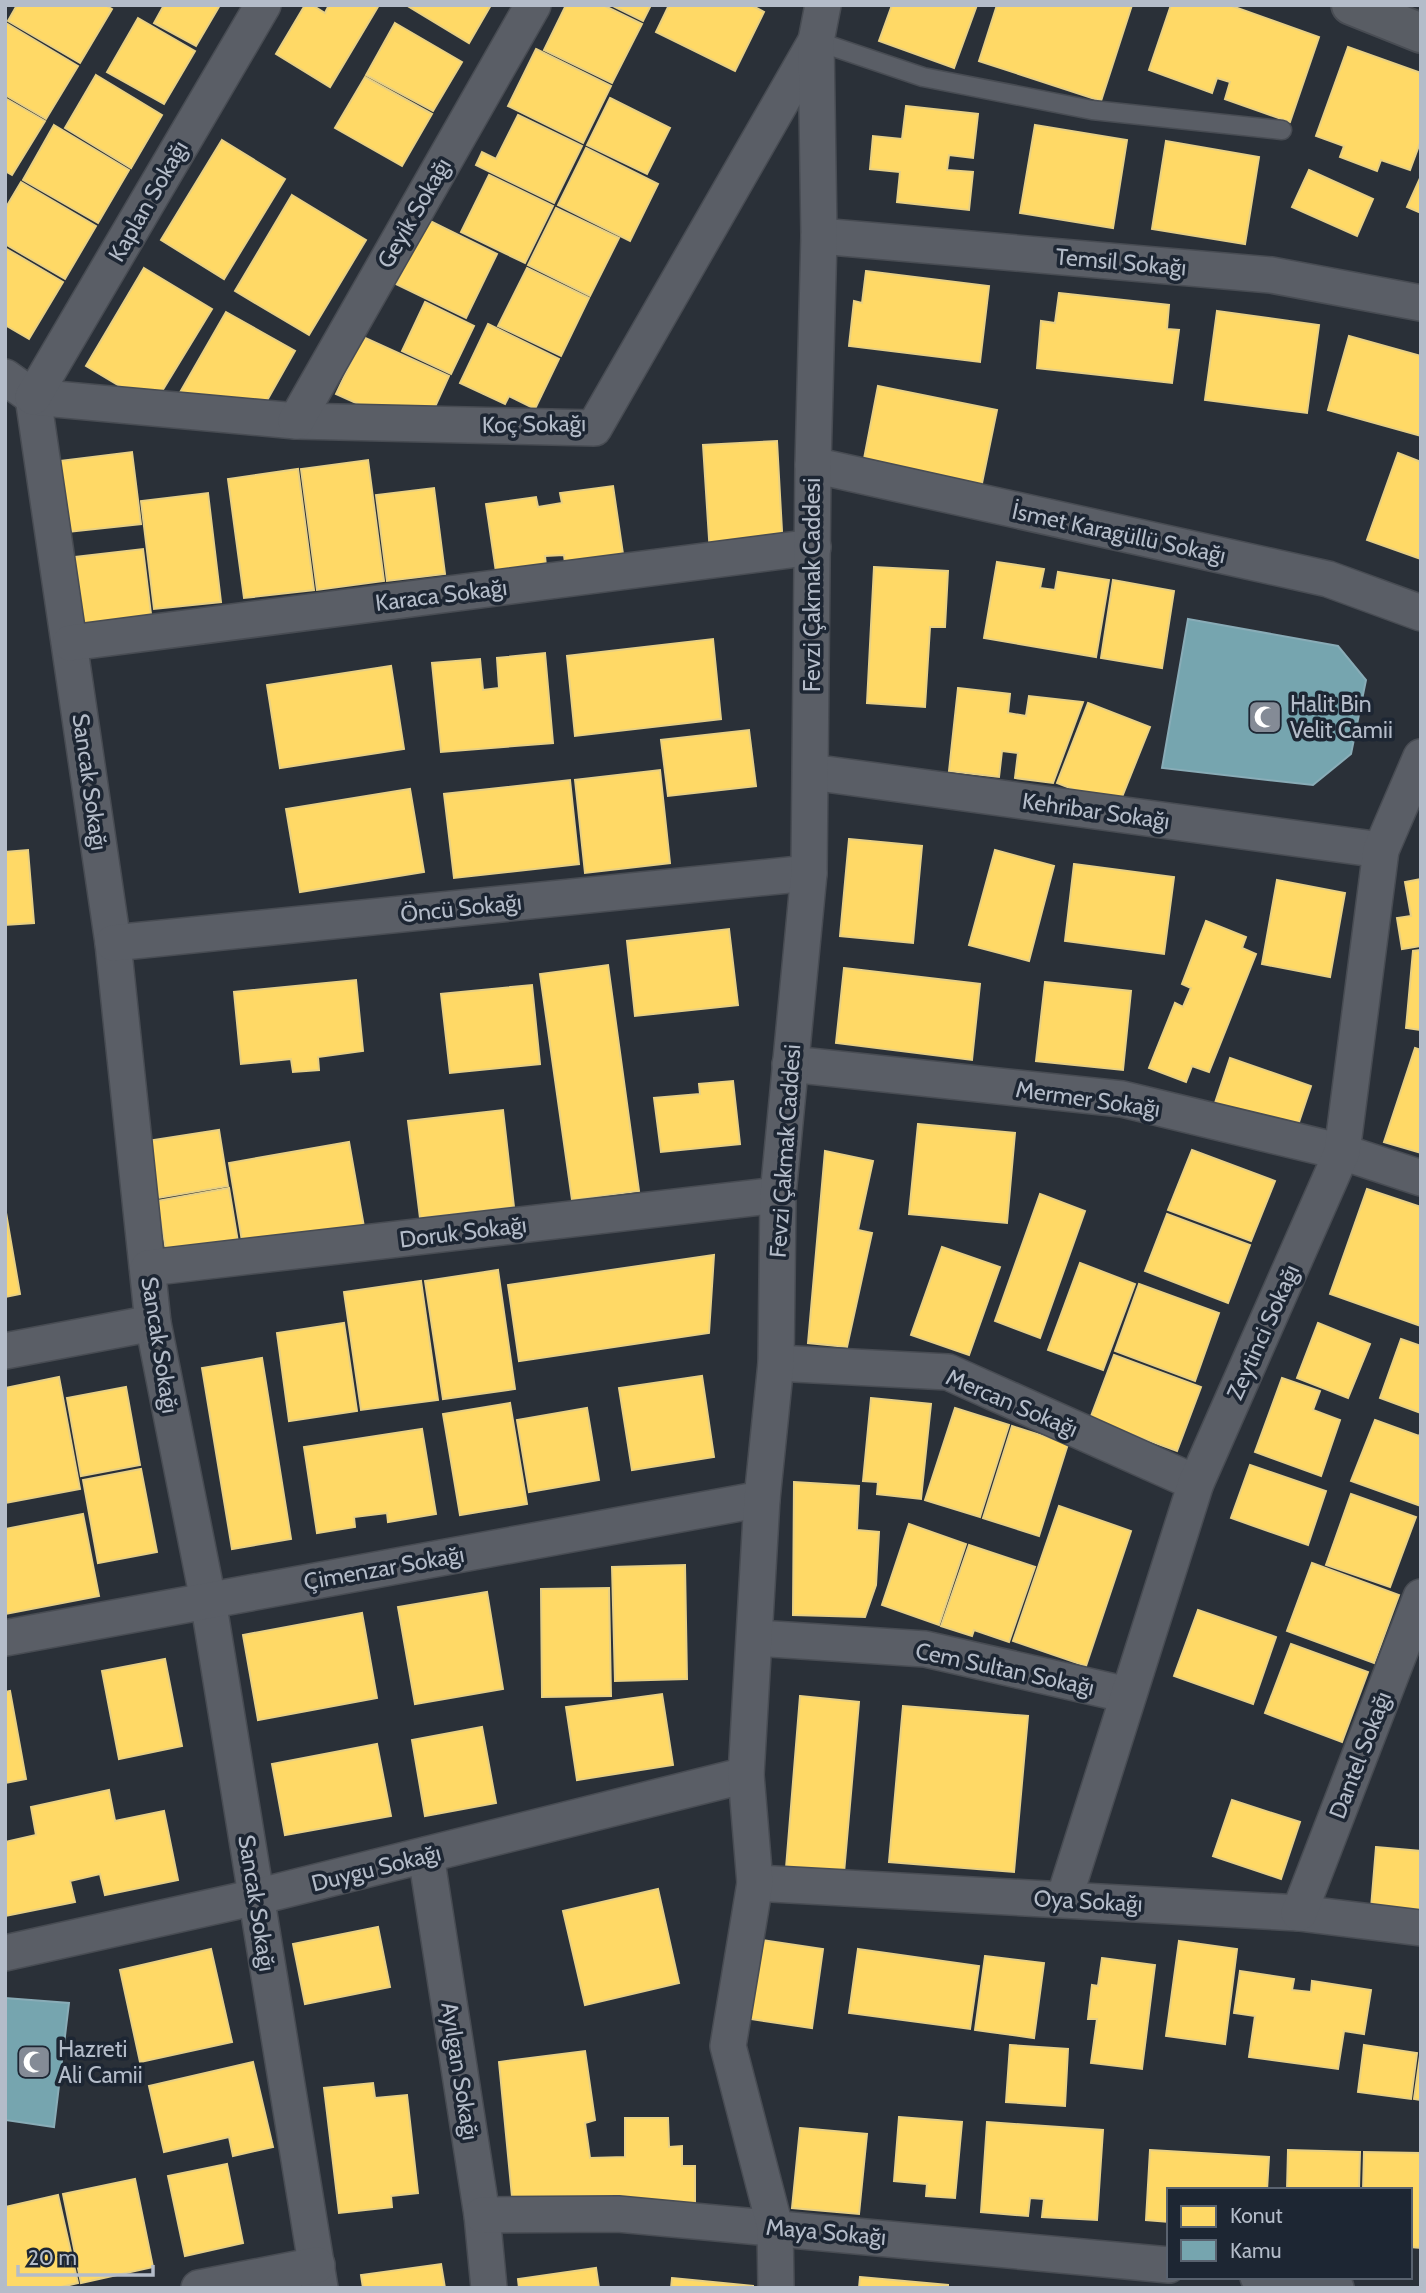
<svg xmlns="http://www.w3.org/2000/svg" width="1426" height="2293" font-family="Cabin,sans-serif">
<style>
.homes{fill:#ffd966;stroke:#e8d084;stroke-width:2}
.public{fill:#76a5af;stroke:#89acb7;stroke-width:2}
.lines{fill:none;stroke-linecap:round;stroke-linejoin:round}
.lane-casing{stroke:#484c53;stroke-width:21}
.street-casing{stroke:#484c53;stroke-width:38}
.secondary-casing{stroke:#484c53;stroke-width:42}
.lane{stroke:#5a5e66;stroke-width:18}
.street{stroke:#5a5e66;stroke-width:35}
.secondary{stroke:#595d64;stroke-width:38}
.labels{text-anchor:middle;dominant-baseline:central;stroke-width:7;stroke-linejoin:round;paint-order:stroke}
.street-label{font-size:23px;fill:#b4bcc9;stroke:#1d2633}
.poi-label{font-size:23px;fill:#b4bcc9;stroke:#1d2633;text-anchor:start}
</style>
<rect width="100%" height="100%" fill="#2a3038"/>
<g class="homes">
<path d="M 17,5 L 105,5 L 112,9 L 80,63 L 8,21 Z"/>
<path d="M 164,5 L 220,5 L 196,46 L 154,23 Z"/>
<path d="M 305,5 L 312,5 L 325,13 L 329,5 L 379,5 L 330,87 L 276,54 Z"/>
<path d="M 406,5 L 491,5 L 469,43 Z"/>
<path d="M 566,5 L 603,5 L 642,24 L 612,83 L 544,50 Z"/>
<path d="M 611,5 L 651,5 L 643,21 Z"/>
<path d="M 669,5 L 751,5 L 764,12 L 735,71 L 656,32 Z"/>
<path d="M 892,5 L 977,5 L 954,68 L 879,41 Z"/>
<path d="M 997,5 L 1132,5 L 1101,101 L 979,61 Z"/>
<path d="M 1171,5 L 1229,5 L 1319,37 L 1290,122 L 1225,99 L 1230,82 L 1217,78 L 1212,93 L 1149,70 Z"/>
<path d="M 138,18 L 195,51 L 164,104 L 107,72 Z"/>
<path d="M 6,23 L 78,66 L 46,119 L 5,95 Z"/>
<path d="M 395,23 L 462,62 L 433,111 L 366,75 Z"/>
<path d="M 1348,47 L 1421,73 L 1421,140 L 1410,170 L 1381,160 L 1377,171 L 1340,157 L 1344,146 L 1316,136 Z"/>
<path d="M 536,49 L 611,86 L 583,143 L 508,106 Z"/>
<path d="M 96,75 L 162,115 L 131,168 L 65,128 Z"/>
<path d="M 365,77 L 432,114 L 402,166 L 335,128 Z"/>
<path d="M 5,98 L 45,121 L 12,175 L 5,171 Z"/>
<path d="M 610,98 L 670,128 L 647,174 L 587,145 Z"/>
<path d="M 906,106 L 978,114 L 973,158 L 949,155 L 947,170 L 973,172 L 969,210 L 897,202 L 900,172 L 870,169 L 873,136 L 902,139 Z"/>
<path d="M 518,115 L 582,146 L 554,203 L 476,165 L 482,152 L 496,159 Z"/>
<path d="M 54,125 L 129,170 L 98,223 L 23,180 Z"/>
<path d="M 1035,125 L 1127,140 L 1113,228 L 1020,213 Z"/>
<path d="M 222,140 L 285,179 L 224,279 L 161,240 Z"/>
<path d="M 1166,141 L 1259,157 L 1245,244 L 1152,229 Z"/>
<path d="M 586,148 L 658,184 L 630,241 L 558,205 Z"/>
<path d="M 1309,170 L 1373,199 L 1357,236 L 1292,207 Z"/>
<path d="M 489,175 L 553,206 L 525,263 L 461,232 Z"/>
<path d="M 1421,176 L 1421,213 L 1407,207 Z"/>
<path d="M 21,182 L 96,226 L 65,279 L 5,244 L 5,209 Z"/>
<path d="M 292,195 L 366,240 L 309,335 L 235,291 Z"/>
<path d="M 556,208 L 619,238 L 590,296 L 528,265 Z"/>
<path d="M 428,220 L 497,254 L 466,318 L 396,284 Z"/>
<path d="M 5,248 L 63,282 L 29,339 L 5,325 Z"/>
<path d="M 144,268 L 212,309 L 153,406 L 86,366 Z"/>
<path d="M 527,268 L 589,298 L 561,356 L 498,326 Z"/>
<path d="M 866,271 L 989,286 L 980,362 L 849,346 L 854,301 L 862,303 Z"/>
<path d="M 1059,293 L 1169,305 L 1167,329 L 1179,330 L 1172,383 L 1037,368 L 1041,321 L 1055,323 Z"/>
<path d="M 425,302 L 474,326 L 451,374 L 402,351 Z"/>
<path d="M 1217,311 L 1319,325 L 1307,413 L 1205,400 Z"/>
<path d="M 226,312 L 295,351 L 265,404 L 178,396 Z"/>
<path d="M 488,324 L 559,359 L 535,409 L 509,396 L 505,404 L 460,383 Z"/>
<path d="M 1349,336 L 1421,356 L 1421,436 L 1328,410 Z"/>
<path d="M 363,337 L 449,376 L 434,409 L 365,407 L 336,394 Z"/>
<path d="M 878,386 L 997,410 L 981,488 L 863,464 Z"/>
<path d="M 777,441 L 783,549 L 710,554 L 703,445 Z"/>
<path d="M 132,452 L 141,524 L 68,532 L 59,461 Z"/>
<path d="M 1398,453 L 1421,462 L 1421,559 L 1367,540 Z"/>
<path d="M 368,460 L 384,581 L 317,590 L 301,469 Z"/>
<path d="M 298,469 L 314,590 L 244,598 L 228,479 Z"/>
<path d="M 613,486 L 623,554 L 565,563 L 564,555 L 545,556 L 546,566 L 496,572 L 486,504 L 536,497 L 538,507 L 562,503 L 560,493 Z"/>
<path d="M 434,488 L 445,574 L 387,581 L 376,495 Z"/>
<path d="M 208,493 L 221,602 L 154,609 L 141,501 Z"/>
<path d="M 143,549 L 152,622 L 75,630 L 67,558 Z"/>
<path d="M 997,562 L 1044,569 L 1040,588 L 1055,590 L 1058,572 L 1109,580 L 1096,657 L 984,638 Z"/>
<path d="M 874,567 L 948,571 L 945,627 L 930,627 L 925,707 L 867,703 Z"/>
<path d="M 1113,580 L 1174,591 L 1162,668 L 1101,658 Z"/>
<path d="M 713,639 L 721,719 L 575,736 L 567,656 Z"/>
<path d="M 545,653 L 553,743 L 441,752 L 432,663 L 480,659 L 483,690 L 499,688 L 497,658 Z"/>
<path d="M 391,666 L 404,749 L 280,768 L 267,685 Z"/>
<path d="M 958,688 L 1010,694 L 1008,713 L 1026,716 L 1029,696 L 1083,702 L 1053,783 L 1015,778 L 1018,753 L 1002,751 L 999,777 L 949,771 Z"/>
<path d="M 1088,703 L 1150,727 L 1118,807 L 1057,783 Z"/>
<path d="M 749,730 L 756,786 L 668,796 L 661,740 Z"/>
<path d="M 660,770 L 670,863 L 585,873 L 575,780 Z"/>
<path d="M 570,780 L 579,864 L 454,878 L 444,794 Z"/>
<path d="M 410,789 L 424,872 L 300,892 L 286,809 Z"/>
<path d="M 849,839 L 922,846 L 913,943 L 840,936 Z"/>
<path d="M 28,850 L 34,923 L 5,925 L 5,852 Z"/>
<path d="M 995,850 L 1054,866 L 1029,961 L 969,945 Z"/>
<path d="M 1074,864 L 1174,877 L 1164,954 L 1065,941 Z"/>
<path d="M 1421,879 L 1421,946 L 1402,949 L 1397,918 L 1411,916 L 1405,882 Z"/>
<path d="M 1277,880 L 1345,893 L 1330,977 L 1262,964 Z"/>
<path d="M 1206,921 L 1246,937 L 1242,948 L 1256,954 L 1209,1072 L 1192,1066 L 1186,1082 L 1149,1068 L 1175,1003 L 1183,1007 L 1191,988 L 1182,984 Z"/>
<path d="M 729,929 L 738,1005 L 635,1016 L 627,941 Z"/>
<path d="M 1421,950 L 1421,1030 L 1406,1028 L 1413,951 Z"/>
<path d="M 608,965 L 639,1191 L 572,1200 L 540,974 Z"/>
<path d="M 844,968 L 980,984 L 972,1060 L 836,1043 Z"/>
<path d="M 356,980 L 363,1051 L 318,1057 L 319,1070 L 293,1072 L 291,1059 L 241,1064 L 234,992 Z"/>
<path d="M 1045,982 L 1131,991 L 1123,1070 L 1036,1061 Z"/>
<path d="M 532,985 L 540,1064 L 450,1073 L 441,994 Z"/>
<path d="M 1415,1048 L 1421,1050 L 1421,1153 L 1384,1142 Z"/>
<path d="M 1230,1058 L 1311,1086 L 1294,1137 L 1213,1109 Z"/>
<path d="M 733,1081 L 740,1144 L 661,1152 L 654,1098 L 700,1094 L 699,1084 Z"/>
<path d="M 503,1110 L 514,1207 L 420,1218 L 408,1121 Z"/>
<path d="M 918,1124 L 1015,1133 L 1007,1223 L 909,1214 Z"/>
<path d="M 219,1130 L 228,1186 L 157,1198 L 147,1141 Z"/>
<path d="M 349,1142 L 364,1227 L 243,1247 L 229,1163 Z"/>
<path d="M 1192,1150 L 1275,1181 L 1251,1241 L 1168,1210 Z"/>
<path d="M 825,1151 L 873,1161 L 858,1230 L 872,1233 L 847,1347 L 808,1343 Z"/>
<path d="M 229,1188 L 239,1248 L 168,1261 L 157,1201 Z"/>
<path d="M 1367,1189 L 1421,1207 L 1421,1326 L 1330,1294 Z"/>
<path d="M 1040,1194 L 1085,1211 L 1040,1338 L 995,1321 Z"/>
<path d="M 5,1207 L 20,1294 L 5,1297 Z"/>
<path d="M 1167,1214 L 1250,1245 L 1228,1303 L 1145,1271 Z"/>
<path d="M 942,1247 L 1000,1267 L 969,1355 L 911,1335 Z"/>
<path d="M 714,1255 L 709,1333 L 519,1361 L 508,1285 Z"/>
<path d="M 1080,1263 L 1135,1284 L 1103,1370 L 1048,1350 Z"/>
<path d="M 498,1270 L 515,1389 L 443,1399 L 425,1281 Z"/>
<path d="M 421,1281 L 438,1400 L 361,1410 L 344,1292 Z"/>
<path d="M 1139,1284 L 1219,1313 L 1195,1381 L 1115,1351 Z"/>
<path d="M 344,1323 L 357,1411 L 289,1421 L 277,1333 Z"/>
<path d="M 1318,1323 L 1370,1344 L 1348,1398 L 1297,1378 Z"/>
<path d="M 1401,1339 L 1421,1346 L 1421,1413 L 1380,1398 Z"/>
<path d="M 1114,1355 L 1201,1387 L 1177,1451 L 1090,1419 Z"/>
<path d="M 262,1358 L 291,1539 L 232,1549 L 202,1368 Z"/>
<path d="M 702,1376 L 714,1457 L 632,1470 L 619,1388 Z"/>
<path d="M 59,1377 L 80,1489 L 5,1503 L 5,1388 Z"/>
<path d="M 1282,1378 L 1320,1391 L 1313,1410 L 1340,1420 L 1321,1476 L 1255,1452 Z"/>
<path d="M 126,1387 L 140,1465 L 81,1476 L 67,1398 Z"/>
<path d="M 871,1398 L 931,1404 L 921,1499 L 877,1494 L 878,1482 L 863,1481 Z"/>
<path d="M 510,1403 L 527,1504 L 460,1515 L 443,1414 Z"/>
<path d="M 587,1408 L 599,1480 L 529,1492 L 517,1420 Z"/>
<path d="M 955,1408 L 1009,1425 L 980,1517 L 925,1500 Z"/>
<path d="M 1375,1420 L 1419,1436 L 1421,1431 L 1421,1506 L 1351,1481 Z"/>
<path d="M 1012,1426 L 1068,1444 L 1039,1536 L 983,1518 Z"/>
<path d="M 422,1429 L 436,1514 L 388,1522 L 387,1513 L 354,1517 L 355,1527 L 317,1533 L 304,1447 Z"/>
<path d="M 1250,1465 L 1326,1491 L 1308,1545 L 1231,1518 Z"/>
<path d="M 141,1469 L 157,1552 L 98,1563 L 83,1480 Z"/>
<path d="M 794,1482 L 859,1486 L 857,1530 L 879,1532 L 876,1585 L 865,1617 L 793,1615 Z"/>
<path d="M 1351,1494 L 1416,1517 L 1390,1587 L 1326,1565 Z"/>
<path d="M 1059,1506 L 1131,1531 L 1086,1666 L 1013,1641 Z"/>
<path d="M 83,1514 L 99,1596 L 5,1614 L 5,1529 Z"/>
<path d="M 909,1524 L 966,1544 L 939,1625 L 882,1605 Z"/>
<path d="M 969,1545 L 1035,1567 L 1009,1642 L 974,1630 L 972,1636 L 941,1626 Z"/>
<path d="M 1312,1563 L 1399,1595 L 1374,1663 L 1287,1631 Z"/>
<path d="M 685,1565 L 687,1679 L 615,1681 L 612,1567 Z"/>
<path d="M 609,1588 L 611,1696 L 542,1697 L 541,1589 Z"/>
<path d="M 487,1592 L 503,1689 L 415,1704 L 398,1607 Z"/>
<path d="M 1198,1610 L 1276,1637 L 1253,1704 L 1174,1676 Z"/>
<path d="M 362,1613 L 377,1698 L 258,1720 L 243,1635 Z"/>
<path d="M 1291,1644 L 1368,1672 L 1342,1742 L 1265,1713 Z"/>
<path d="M 165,1659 L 182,1746 L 119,1759 L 102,1671 Z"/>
<path d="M 10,1691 L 26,1779 L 5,1783 L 5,1692 Z"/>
<path d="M 662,1694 L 673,1765 L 577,1780 L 566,1707 Z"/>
<path d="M 800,1696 L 859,1702 L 844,1873 L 786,1868 Z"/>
<path d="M 903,1706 L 1028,1716 L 1014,1872 L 889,1862 Z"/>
<path d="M 482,1727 L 496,1803 L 425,1816 L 412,1740 Z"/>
<path d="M 377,1744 L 391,1816 L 285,1835 L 272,1764 Z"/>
<path d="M 109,1790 L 115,1821 L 164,1811 L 178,1880 L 105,1895 L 100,1874 L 70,1881 L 75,1902 L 5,1916 L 5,1842 L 36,1835 L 31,1807 Z"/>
<path d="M 1232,1800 L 1300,1822 L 1281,1879 L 1213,1856 Z"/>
<path d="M 1376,1847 L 1421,1851 L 1421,1912 L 1371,1908 Z"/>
<path d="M 658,1889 L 679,1983 L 585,2005 L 563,1911 Z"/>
<path d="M 378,1927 L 390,1987 L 305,2004 L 293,1944 Z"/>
<path d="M 755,1939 L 823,1949 L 812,2028 L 744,2018 Z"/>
<path d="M 1179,1941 L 1237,1949 L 1225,2044 L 1166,2036 Z"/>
<path d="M 211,1949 L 232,2042 L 140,2062 L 120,1970 Z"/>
<path d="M 858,1949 L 979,1966 L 970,2029 L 849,2013 Z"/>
<path d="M 985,1956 L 1044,1963 L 1034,2038 L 975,2030 Z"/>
<path d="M 1102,1958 L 1155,1965 L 1142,2069 L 1091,2063 L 1097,2019 L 1088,2019 L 1092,1985 L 1098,1986 Z"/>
<path d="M 1240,1971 L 1294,1979 L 1292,1990 L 1311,1992 L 1312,1981 L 1371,1990 L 1364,2034 L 1344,2031 L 1338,2069 L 1249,2057 L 1255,2016 L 1234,2013 Z"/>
<path d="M 1010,2045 L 1068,2049 L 1065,2106 L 1006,2102 Z"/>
<path d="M 1364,2045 L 1417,2053 L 1411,2099 L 1358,2092 Z"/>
<path d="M 1421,2049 L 1421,2100 L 1414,2099 Z"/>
<path d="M 585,2051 L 595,2120 L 585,2123 L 590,2158 L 625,2157 L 625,2118 L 668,2118 L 669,2147 L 682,2146 L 682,2166 L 695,2166 L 695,2205 L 513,2207 L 499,2062 Z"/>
<path d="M 253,2062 L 273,2147 L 233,2156 L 229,2137 L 164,2152 L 149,2086 Z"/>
<path d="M 373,2083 L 375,2098 L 407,2095 L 418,2193 L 391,2196 L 392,2207 L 339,2213 L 324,2088 Z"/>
<path d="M 899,2117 L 962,2122 L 955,2198 L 926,2196 L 927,2184 L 894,2181 Z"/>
<path d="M 987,2122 L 1103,2130 L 1097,2220 L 1042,2217 L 1044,2199 L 1030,2198 L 1028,2216 L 981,2212 Z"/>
<path d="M 800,2128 L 867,2134 L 859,2214 L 792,2208 Z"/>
<path d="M 1150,2150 L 1269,2157 L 1267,2190 L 1169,2190 L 1169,2222 L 1146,2220 Z"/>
<path d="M 1288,2150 L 1360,2152 L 1359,2190 L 1287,2190 Z"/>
<path d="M 1364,2152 L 1421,2153 L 1421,2248 L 1410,2247 L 1410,2190 L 1363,2190 Z"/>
<path d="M 227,2164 L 243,2243 L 185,2256 L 168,2176 Z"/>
<path d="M 135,2179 L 153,2267 L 81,2283 L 63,2194 Z"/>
<path d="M 58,2195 L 78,2283 L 57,2288 L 5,2288 L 5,2207 Z"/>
<path d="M 441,2264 L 445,2288 L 363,2288 L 361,2275 Z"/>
<path d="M 596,2268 L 599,2288 L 519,2288 L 518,2279 Z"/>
<path d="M 860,2277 L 948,2285 L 948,2288 L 859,2288 Z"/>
<path d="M 672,2278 L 753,2286 L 753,2288 L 671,2288 Z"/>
</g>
<g class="public">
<path d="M 1188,619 L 1338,646 L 1366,680 L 1351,754 L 1313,785 L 1162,768 Z"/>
<path d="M 5,1998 L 69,2003 L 54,2127 L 5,2120 Z"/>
</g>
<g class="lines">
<g class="lane-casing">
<path id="lane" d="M 816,41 L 923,77 L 1092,110 L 1282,130"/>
</g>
<g class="street-casing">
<g id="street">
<path d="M 819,236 L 1271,275 L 1421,303"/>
<path d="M 5,377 L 33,397"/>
<path d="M 33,397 L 113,943 L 153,1323 L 208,1600 L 320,2288"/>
<path d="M 33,397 L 296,421 L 594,428 L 816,41"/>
<path d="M 33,397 L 263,5"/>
<path d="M 296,421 L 533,5"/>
<path d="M 813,465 L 1328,579 L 1421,613"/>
<path d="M 70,643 L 813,547"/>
<path d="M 811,772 L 1381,850"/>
<path d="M 113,943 L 809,873"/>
<path d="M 790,1064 L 1122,1099 L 1342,1152 L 1421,1178"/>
<path d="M 148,1268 L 778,1195"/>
<path d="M 5,1351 L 153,1323"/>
<path d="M 776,1363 L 948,1372 L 1196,1483"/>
<path d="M 5,1638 L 762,1499"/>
<path d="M 756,1638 L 925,1649 L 1128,1695"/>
<path d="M 426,1855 L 482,2215 L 489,2288"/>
<path d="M 755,1883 L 1299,1913 L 1421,1928"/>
<path d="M 1064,1899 L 1196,1483 L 1342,1152 L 1381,850 L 1421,757"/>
<path d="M 1299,1913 L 1421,1597"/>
<path d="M 5,1953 L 256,1897 L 746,1775"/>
<path d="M 482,2215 L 618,2214 L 1169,2265"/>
<path d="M 1258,2277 L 1336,2288"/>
<path d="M 199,2288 L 317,2265"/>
<path d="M 776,2288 L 775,2227 L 728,2046 L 755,1883 L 746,1775 L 762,1499 L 776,1363 L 778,1195 L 809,873 L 813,465 L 819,236 L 816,41 L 823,5"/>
</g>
</g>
<g class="secondary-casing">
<path id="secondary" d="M 1351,5 L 1421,33"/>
</g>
<use href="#lane" class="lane"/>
<use href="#street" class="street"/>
<use href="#secondary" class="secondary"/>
</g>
<defs>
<g id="mosque-square" transform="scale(1.75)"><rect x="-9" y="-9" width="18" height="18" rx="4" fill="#848b96" stroke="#1d2633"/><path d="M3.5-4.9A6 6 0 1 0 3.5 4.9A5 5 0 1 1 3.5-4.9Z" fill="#fff"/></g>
</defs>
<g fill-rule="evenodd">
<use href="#mosque-square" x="1265" y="717"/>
<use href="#mosque-square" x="34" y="2062"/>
</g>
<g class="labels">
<g class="street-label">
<text transform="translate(148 201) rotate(-60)">Kaplan Sokağı</text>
<text transform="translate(414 213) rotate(-60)">Geyik Sokağı</text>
<text transform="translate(1121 262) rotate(5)">Temsil Sokağı</text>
<text transform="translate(534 424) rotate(-1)">Koç Sokağı</text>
<text transform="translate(1119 533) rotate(12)">İsmet Karagüllü Sokağı</text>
<text transform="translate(812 585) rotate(-90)">Fevzi Çakmak Caddesi</text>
<text transform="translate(441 595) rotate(-7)">Karaca Sokağı</text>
<text transform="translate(90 782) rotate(82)">Sancak Sokağı</text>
<text transform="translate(1096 811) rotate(8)">Kehribar Sokağı</text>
<text transform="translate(461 908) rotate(-6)">Öncü Sokağı</text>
<text transform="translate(1088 1099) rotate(8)">Mermer Sokağı</text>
<text transform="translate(785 1151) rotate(-86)">Fevzi Çakmak Caddesi</text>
<text transform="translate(463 1232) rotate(-7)">Doruk Sokağı</text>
<text transform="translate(1263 1332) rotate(-66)">Zeytinci Sokağı</text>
<text transform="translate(160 1345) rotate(81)">Sancak Sokağı</text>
<text transform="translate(1012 1403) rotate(23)">Mercan Sokağı</text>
<text transform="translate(384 1568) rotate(-10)">Çimenzar Sokağı</text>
<text transform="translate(1005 1669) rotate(12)">Cem Sultan Sokağı</text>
<text transform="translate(1360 1755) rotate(-69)">Dantel Sokağı</text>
<text transform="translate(376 1868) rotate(-14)">Duygu Sokağı</text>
<text transform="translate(1088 1901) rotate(3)">Oya Sokağı</text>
<text transform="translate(257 1903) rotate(81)">Sancak Sokağı</text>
<text transform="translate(460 2071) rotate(81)">Ayılgan Sokağı</text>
<text transform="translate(826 2232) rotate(5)">Maya Sokağı</text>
</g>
<g class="poi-label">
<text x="1290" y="704">Halit Bin<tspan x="1290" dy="26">Velit Camii</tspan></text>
<text x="58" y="2049">Hazreti<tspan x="58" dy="26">Ali Camii</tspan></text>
</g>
</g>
<rect width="1426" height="2293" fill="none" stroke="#b4bcc9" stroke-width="14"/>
<rect x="1167" y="2188" width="245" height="91" fill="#1d2633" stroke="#59626f" stroke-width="2"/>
<rect x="1181" y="2206" width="35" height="21" fill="#ffd966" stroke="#59626f" stroke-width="2"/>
<text x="1230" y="2223" font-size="21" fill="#b4bcc9">Konut</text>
<rect x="1181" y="2240" width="35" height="21" fill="#76a5af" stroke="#59626f" stroke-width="2"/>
<text x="1230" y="2258" font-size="21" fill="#b4bcc9">Kamu</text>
<path d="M18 2265v10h135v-10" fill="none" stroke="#b4bcc9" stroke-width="3.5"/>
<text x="28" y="2265" font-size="21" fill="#b4bcc9" stroke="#1d2633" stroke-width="5" paint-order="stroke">20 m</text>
</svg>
